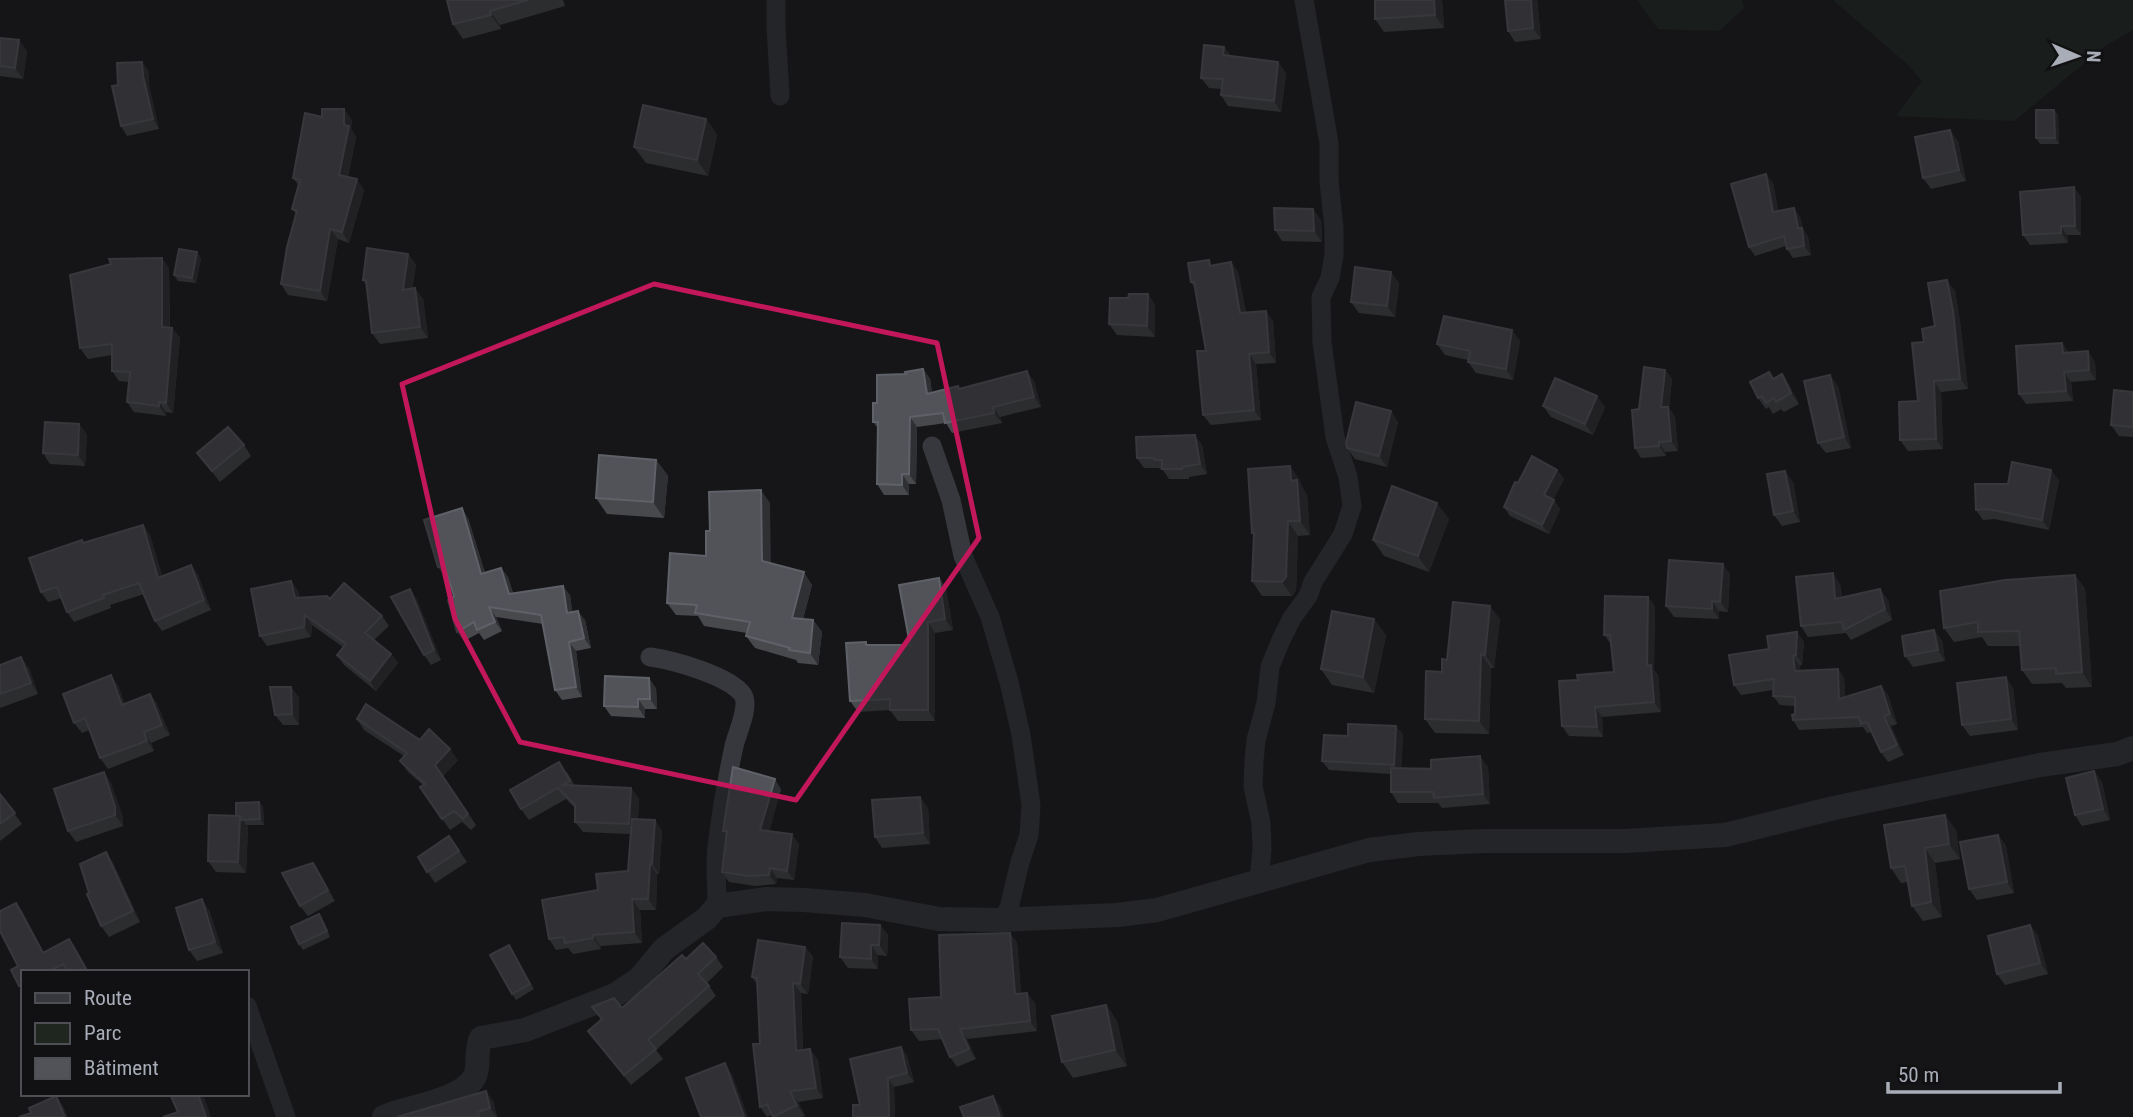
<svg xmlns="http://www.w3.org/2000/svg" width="2133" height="1117" font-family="'Roboto Condensed',sans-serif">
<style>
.green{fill:#1e261f}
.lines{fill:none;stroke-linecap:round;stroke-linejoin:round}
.minor{stroke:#37383d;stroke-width:19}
.tertiary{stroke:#37383d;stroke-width:24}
.wall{fill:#47494d}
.shaded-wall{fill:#2f3033}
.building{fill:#525359;stroke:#5f6168;stroke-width:2}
.marked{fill:none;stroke:#c2185b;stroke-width:5;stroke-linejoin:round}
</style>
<rect width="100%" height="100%" fill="#161618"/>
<g class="green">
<path d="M 1637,0 L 1742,0 L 1744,8 L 1719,31 L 1658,29 Z"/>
<path d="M 1833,0 L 2133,0 L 2133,30 L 2105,46 L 2014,121 L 1896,116 L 1922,81 L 1906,63 Z"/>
</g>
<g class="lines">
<g class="minor">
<path d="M 776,0 L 776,27 L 780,96"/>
<path d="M 932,446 L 951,500 L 963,556 L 990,617 L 1009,682 L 1021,735 L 1031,805 L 1029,835 L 1020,862 L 1009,908 L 1001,920"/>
<path d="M 650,657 C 673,660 730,676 743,695 C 750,707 737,733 734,746 C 727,779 721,813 717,847 C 715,866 717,887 717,906"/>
<path d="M 1259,881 L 1262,849 L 1261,823 L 1253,786 L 1254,761 L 1256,740 L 1266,703 L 1270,667 L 1281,640 L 1292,618 L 1308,596 L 1313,582 L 1343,534 L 1352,506 L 1348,477 L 1335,437 L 1322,342 L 1321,297 L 1330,278 L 1334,255 L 1334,228 L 1329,181 L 1329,143 L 1304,0"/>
<path d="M 247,1006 L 286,1117"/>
</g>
<path class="tertiary" d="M 384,1117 C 408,1106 463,1101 475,1076 C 480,1064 475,1050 481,1038 L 525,1030 L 615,995 L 639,979 L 664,949 L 707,918 L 717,906 L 766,899 L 804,900 L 865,905 L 939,919 L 1001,920 L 1117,915 L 1157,910 L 1369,850 L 1418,844 L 1484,841 L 1625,841 L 1725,835 L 1834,808 L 2040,765 L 2117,754 L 2133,748"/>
</g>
<g class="wall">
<path d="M 447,0 L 563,0 L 565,6 L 500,25 L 501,29 L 463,39 L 453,24 Z"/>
<path d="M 1442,0 L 1444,28 L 1384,32 L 1375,19 Z"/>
<path d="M 1505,0 L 1537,0 L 1541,39 L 1515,42 L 1508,31 Z"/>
<path d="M 0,38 L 27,51 L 23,79 L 0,76 Z"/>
<path d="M 1224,47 L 1231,56 L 1278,62 L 1286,73 L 1281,112 L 1228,106 L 1221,95 L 1221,89 L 1209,88 L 1201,78 Z"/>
<path d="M 142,62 L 149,72 L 149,86 L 159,129 L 127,136 L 121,126 L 118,85 Z"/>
<path d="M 2054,110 L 2058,115 L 2059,144 L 2040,144 L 2036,138 Z"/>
<path d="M 322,117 L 352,120 L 351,129 L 356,137 L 348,177 L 364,190 L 349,243 L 338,239 L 327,301 L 288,295 L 281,284 L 296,214 L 292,209 L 299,186 L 293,178 Z"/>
<path d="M 706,119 L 717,135 L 708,176 L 646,163 L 634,147 Z"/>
<path d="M 1958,141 L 1966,181 L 1931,189 L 1923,178 Z"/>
<path d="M 1773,183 L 1778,211 L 1800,217 L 1803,229 L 1808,237 L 1811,255 L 1793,258 L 1787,249 L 1786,246 L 1755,256 L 1749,247 Z"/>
<path d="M 2074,187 L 2081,197 L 2081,235 L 2067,235 L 2068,243 L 2030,245 L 2023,235 Z"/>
<path d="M 1321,220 L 1322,242 L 1282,241 L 1275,230 Z"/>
<path d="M 408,254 L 416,265 L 412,289 L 423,299 L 428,338 L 380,344 L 372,333 L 366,285 L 363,280 Z"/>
<path d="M 201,258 L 196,283 L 178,281 L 174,275 Z"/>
<path d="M 1231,262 L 1238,272 L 1246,312 L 1273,321 L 1276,363 L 1256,364 L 1261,420 L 1211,425 L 1203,415 L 1206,351 L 1195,288 L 1191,282 L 1213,265 Z"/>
<path d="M 169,268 L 170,328 L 172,328 L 180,338 L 173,413 L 166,412 L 166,416 L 134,412 L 127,402 L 129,382 L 119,381 L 112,371 L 112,355 L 88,359 L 80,348 Z"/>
<path d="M 1399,283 L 1395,317 L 1359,313 L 1351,302 Z"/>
<path d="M 1955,291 L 1960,322 L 1968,389 L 1941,392 L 1943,449 L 1908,451 L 1900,440 L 1918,401 L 1924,342 L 1935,326 Z"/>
<path d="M 1148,294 L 1155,305 L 1155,337 L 1117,335 L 1109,324 L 1128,298 Z"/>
<path d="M 1520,341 L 1513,380 L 1476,373 L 1468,362 L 1468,360 L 1445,355 L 1437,344 Z"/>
<path d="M 2062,343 L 2069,353 L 2095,362 L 2096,380 L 2071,382 L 2073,401 L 2026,404 L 2019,394 Z"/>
<path d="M 923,369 L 930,379 L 932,393 L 960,388 L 1034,381 L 1041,407 L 1000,417 L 1002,423 L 952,433 L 946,423 L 917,427 L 916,484 L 909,484 L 909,495 L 884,495 L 877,484 L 878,428 L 873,422 L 877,403 L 906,374 Z"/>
<path d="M 1665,370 L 1672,379 L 1669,408 L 1675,417 L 1678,451 L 1665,452 L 1666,456 L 1641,458 L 1635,448 L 1639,409 Z"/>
<path d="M 1782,374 L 1789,385 L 1799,404 L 1784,412 L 1781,409 L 1773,414 L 1769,407 L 1766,409 L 1758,398 L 1774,378 Z"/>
<path d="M 1838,386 L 1851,448 L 1826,453 L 1818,443 Z"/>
<path d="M 2133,392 L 2133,437 L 2119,436 L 2111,425 Z"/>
<path d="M 1543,406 L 1605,407 L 1593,435 L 1551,417 Z"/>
<path d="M 1398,422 L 1387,467 L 1355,459 L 1347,448 Z"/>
<path d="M 79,424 L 87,435 L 85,466 L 50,464 L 43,453 Z"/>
<path d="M 244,445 L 251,456 L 220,482 L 197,453 Z"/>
<path d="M 1202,445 L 1207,474 L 1189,477 L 1189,479 L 1169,479 L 1163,470 L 1161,470 L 1159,468 L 1144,468 L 1137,458 Z"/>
<path d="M 656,460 L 668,476 L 664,518 L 607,514 L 596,498 Z"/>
<path d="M 1290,466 L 1300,481 L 1301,485 L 1307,495 L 1310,535 L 1298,536 L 1296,591 L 1292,596 L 1262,596 L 1252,581 L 1254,535 L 1252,533 Z"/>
<path d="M 1557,470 L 1564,479 L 1553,500 L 1560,509 L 1549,534 L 1510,516 L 1504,507 L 1518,483 Z"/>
<path d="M 2059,480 L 2049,530 L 1994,519 L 1983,520 L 1976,510 L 2008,484 Z"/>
<path d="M 1793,482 L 1800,522 L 1782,526 L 1774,515 Z"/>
<path d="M 770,503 L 770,563 L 812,585 L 803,619 L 813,620 L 822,632 L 818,665 L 798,663 L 796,660 L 755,648 L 746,636 L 747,633 L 704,626 L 698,616 L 676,615 L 667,603 L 706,556 L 710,531 Z"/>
<path d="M 468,518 L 485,573 L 501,568 L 508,577 L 513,593 L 570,595 L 572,612 L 585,620 L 591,648 L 576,651 L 582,697 L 562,700 L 555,690 L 543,624 L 496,617 L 502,631 L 484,640 L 479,633 L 464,641 L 457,632 L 454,596 L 447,576 L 445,577 L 438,567 Z"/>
<path d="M 1449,519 L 1429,572 L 1384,556 L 1373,540 Z"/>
<path d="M 143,525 L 150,535 L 162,576 L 191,565 L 198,575 L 211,610 L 162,631 L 155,621 L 144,594 L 110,605 L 111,608 L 74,622 L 67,612 L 62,598 L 48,602 L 41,592 L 82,540 L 84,542 Z"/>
<path d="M 1730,574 L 1728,612 L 1719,611 L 1719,619 L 1674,617 L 1666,606 Z"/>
<path d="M 2075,575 L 2085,589 L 2092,687 L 2066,688 L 2062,683 L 2032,684 L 2022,670 L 2020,646 L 1988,646 L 1982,637 L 1954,642 L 1944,628 Z"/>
<path d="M 939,578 L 946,589 L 953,630 L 935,633 L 935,721 L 898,721 L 890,710 L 858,712 L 850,701 L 868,645 L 910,645 Z"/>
<path d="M 291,581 L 298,591 L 300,598 L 330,599 L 382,616 L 389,626 L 374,640 L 391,654 L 398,663 L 376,691 L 344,665 L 337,655 L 343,647 L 312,625 L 311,637 L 267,646 L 260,636 Z"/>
<path d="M 1840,584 L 1842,598 L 1880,589 L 1888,600 L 1892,620 L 1851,640 L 1846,633 L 1808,637 L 1801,626 Z"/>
<path d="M 410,589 L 417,600 L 441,660 L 431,665 L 424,655 Z"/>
<path d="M 1655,606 L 1654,670 L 1658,675 L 1661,712 L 1602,717 L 1603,737 L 1569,736 L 1562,726 L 1578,680 L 1614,672 L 1611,644 L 1604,635 Z"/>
<path d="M 1500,619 L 1494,668 L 1491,668 L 1489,734 L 1435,733 L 1425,719 L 1442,672 L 1447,660 Z"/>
<path d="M 1934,630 L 1942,641 L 1945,661 L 1913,667 L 1905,656 Z"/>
<path d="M 1386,635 L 1374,693 L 1332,685 L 1321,669 Z"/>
<path d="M 1804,642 L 1802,664 L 1800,666 L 1800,671 L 1838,669 L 1844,678 L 1845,697 L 1881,686 L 1888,695 L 1897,724 L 1891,726 L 1904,755 L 1888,762 L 1881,752 L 1872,732 L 1867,733 L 1863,727 L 1799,730 L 1793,720 L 1795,714 L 1795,706 L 1780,705 L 1773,696 L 1773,690 L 1741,695 L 1734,685 Z"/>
<path d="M 0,665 L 29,668 L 38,694 L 0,708 Z"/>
<path d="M 111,675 L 118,686 L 125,704 L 150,694 L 157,704 L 170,735 L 151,743 L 154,751 L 108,769 L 100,758 L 89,730 L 82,733 L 74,723 Z"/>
<path d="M 291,687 L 299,698 L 299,725 L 283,725 L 275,715 Z"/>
<path d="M 656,688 L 657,709 L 645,709 L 645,718 L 611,716 L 604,706 Z"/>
<path d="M 2013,688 L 2018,730 L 1970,736 L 1962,725 Z"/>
<path d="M 357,719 L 420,740 L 458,760 L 443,776 L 476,825 L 471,830 L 462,822 L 450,830 L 420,787 L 423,785 L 408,772 L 400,761 L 404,756 L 364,730 Z"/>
<path d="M 1396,726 L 1403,735 L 1401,768 L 1488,767 L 1490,804 L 1442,808 L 1438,803 L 1398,803 L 1391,792 L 1391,774 L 1329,770 L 1322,761 L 1348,736 Z"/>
<path d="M 567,772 L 575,786 L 631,788 L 639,799 L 638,819 L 655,820 L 662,831 L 659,874 L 657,874 L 656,910 L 640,910 L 642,943 L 600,946 L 601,949 L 573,954 L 568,948 L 556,950 L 549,939 L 598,890 L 628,871 L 630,834 L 583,832 L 575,822 L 575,808 L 566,799 L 529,820 L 521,809 Z"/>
<path d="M 2102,782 L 2110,820 L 2082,826 L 2075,815 Z"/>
<path d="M 111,783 L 123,818 L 123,826 L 76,842 L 68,831 Z"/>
<path d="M 781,789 L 769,831 L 799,844 L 794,880 L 777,878 L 776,884 L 755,886 L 729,882 L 722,872 L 727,835 L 723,831 Z"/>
<path d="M 0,794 L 22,824 L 0,841 Z"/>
<path d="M 259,802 L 263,807 L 264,825 L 246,825 L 248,827 L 246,873 L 216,872 L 208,861 L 237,816 Z"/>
<path d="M 928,808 L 930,844 L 882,848 L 875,837 Z"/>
<path d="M 1956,830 L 1960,859 L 1935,863 L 1942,917 L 1923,921 L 1912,906 L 1908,882 L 1901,883 L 1891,868 Z"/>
<path d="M 1998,835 L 2006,846 L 2014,893 L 1977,900 L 1969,889 Z"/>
<path d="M 449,836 L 467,862 L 435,883 L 418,857 Z"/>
<path d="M 106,852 L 113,863 L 140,922 L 109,937 L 101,926 L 89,893 Z"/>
<path d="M 320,874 L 335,901 L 308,916 L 300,906 Z"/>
<path d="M 209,910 L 223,953 L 197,961 L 189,950 Z"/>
<path d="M 22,911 L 44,953 L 75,947 L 89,972 L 23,972 L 23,991 L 19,986 L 18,966 Z"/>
<path d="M 323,920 L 330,937 L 303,950 L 299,944 Z"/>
<path d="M 880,925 L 888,935 L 887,956 L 878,955 L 878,969 L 848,968 L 840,957 Z"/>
<path d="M 2030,925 L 2038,936 L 2048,974 L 2005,985 L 1997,974 Z"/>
<path d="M 1010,933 L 1017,943 L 1021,993 L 1035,1003 L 1037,1031 L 967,1039 L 976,1059 L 957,1067 L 950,1057 L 943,1039 L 919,1041 L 911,1030 L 941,997 Z"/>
<path d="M 509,945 L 534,989 L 516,1000 L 512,994 Z"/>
<path d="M 805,947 L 813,957 L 808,994 L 801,993 L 803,1050 L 818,1060 L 823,1098 L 798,1102 L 805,1116 L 802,1117 L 773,1117 L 772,1115 L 767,1117 L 760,1107 L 760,1044 L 757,984 L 752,977 Z"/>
<path d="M 716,957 L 723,967 L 707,983 L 716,996 L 656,1050 L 663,1059 L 631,1085 L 588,1031 L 622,1008 L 686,959 Z"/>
<path d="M 1106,1005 L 1117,1021 L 1127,1066 L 1073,1078 L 1062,1062 Z"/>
<path d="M 901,1047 L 907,1056 L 914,1082 L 894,1087 L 895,1117 L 853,1117 Z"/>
<path d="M 493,1101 L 497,1117 L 397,1117 Z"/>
</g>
<g class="shaded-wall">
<path d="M 1434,0 L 1442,0 L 1444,28 L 1435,15 Z"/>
<path d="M 1531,0 L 1537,0 L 1541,39 L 1533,28 Z"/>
<path d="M 490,11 L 500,25 L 501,29 L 491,15 Z"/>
<path d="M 19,40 L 27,51 L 23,79 L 15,68 Z"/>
<path d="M 1224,47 L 1232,58 L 1223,55 Z"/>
<path d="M 142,62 L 149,72 L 149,86 L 159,129 L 153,119 L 143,76 Z"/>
<path d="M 1278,62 L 1286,73 L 1281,112 L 1274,101 Z"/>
<path d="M 344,109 L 352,120 L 351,129 L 356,137 L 346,185 L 339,175 Z"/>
<path d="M 2054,110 L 2058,115 L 2059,144 L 2055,138 Z"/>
<path d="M 706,119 L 717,135 L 708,176 L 697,160 Z"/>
<path d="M 1950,130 L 1958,141 L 1966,181 L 1959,170 Z"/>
<path d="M 1766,174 L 1773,183 L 1780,221 L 1773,212 Z"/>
<path d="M 357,179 L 364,190 L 349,243 L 342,232 Z"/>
<path d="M 2074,187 L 2081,197 L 2081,235 L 2075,226 Z"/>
<path d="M 1794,208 L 1800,217 L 1803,229 L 1808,237 L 1811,255 L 1804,246 L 1798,228 Z"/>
<path d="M 1313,209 L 1321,220 L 1322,242 L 1314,231 Z"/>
<path d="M 2061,226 L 2067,235 L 2068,243 L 2061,233 Z"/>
<path d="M 330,229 L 338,239 L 327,301 L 320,291 Z"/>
<path d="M 197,252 L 201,258 L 196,283 L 192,278 Z"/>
<path d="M 408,254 L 416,265 L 410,301 L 403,290 Z"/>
<path d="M 162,258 L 169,268 L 170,337 L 162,327 Z"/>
<path d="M 1231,262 L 1238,272 L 1248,323 L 1240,313 Z"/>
<path d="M 1391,272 L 1399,283 L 1395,317 L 1387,306 Z"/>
<path d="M 1947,280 L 1955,291 L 1960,322 L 1968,389 L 1960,379 Z"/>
<path d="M 415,288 L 423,299 L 428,338 L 420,327 Z"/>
<path d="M 1148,294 L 1155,305 L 1155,337 L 1147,326 Z"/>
<path d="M 1266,311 L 1273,321 L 1276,363 L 1269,352 Z"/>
<path d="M 172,328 L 180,338 L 173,413 L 166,403 Z"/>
<path d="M 1512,330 L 1520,341 L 1513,380 L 1506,369 Z"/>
<path d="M 2062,343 L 2069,353 L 2063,353 Z"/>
<path d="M 2088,351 L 2095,362 L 2096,380 L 2089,370 Z"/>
<path d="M 1249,354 L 1256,364 L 1261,420 L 1254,410 Z"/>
<path d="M 923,369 L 930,379 L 934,404 L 927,394 Z"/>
<path d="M 1665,370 L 1672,379 L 1669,408 L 1675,417 L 1678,451 L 1671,441 L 1661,407 Z"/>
<path d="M 1027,371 L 1034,381 L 1041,407 L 1034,397 Z"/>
<path d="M 2064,372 L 2071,382 L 2073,401 L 2066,391 Z"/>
<path d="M 1782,374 L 1789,385 L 1799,404 L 1791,393 Z"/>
<path d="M 1830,375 L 1838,386 L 1851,448 L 1844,437 Z"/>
<path d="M 1934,381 L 1941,392 L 1943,449 L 1936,439 Z"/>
<path d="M 1597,396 L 1605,407 L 1593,435 L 1585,424 Z"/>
<path d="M 159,402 L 166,412 L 166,416 L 159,406 Z"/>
<path d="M 993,407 L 1000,417 L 1002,423 L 994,413 Z"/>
<path d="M 1391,411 L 1398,422 L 1387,467 L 1379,456 Z"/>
<path d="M 910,417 L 917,427 L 916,484 L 909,474 Z"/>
<path d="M 79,424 L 87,435 L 85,466 L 78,455 Z"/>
<path d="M 1195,435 L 1202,445 L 1207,474 L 1200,464 Z"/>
<path d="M 1659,442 L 1665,452 L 1666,456 L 1659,446 Z"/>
<path d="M 656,460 L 668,476 L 664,518 L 653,502 Z"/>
<path d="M 1290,466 L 1300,481 L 1301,485 L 1307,495 L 1310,535 L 1300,521 L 1291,481 Z"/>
<path d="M 1557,470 L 1564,479 L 1550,505 L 1544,495 Z"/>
<path d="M 2051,470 L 2059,480 L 2049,530 L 2042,520 Z"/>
<path d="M 1785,471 L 1793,482 L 1800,522 L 1793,511 Z"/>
<path d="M 902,474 L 909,484 L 909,495 L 902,485 Z"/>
<path d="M 761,490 L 770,503 L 771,573 L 762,561 Z"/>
<path d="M 1554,500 L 1560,509 L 1549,534 L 1542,525 Z"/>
<path d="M 1437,503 L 1449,519 L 1429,572 L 1418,556 Z"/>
<path d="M 462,508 L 468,518 L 488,584 L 481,574 Z"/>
<path d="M 1288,521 L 1298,536 L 1296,591 L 1292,596 L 1282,582 Z"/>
<path d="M 143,525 L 150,535 L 165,588 L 158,578 Z"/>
<path d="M 1723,564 L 1730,574 L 1728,612 L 1720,602 Z"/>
<path d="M 191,565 L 198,575 L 211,610 L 204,600 Z"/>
<path d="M 501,568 L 508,577 L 516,603 L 509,594 Z"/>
<path d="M 804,572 L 812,585 L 800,630 L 792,618 Z"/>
<path d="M 1833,573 L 1840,584 L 1843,610 L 1835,599 Z"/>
<path d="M 2075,575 L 2085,589 L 2092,687 L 2082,672 Z"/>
<path d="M 939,578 L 946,589 L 953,630 L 945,619 Z"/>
<path d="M 291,581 L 298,591 L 302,608 L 295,598 Z"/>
<path d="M 563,586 L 570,595 L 574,623 L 567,613 Z"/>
<path d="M 410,589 L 417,600 L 441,660 L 434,650 Z"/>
<path d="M 1880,589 L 1888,600 L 1892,620 L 1885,609 Z"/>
<path d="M 1648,597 L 1655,606 L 1654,670 L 1658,675 L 1661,712 L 1654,702 L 1647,666 Z"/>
<path d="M 1712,601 L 1719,611 L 1719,619 L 1712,609 Z"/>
<path d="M 1490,606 L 1500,619 L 1494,668 L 1485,655 Z"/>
<path d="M 489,607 L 496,617 L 502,631 L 495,622 Z"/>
<path d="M 578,611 L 585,620 L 591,648 L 584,638 Z"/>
<path d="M 305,615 L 312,625 L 311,637 L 304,627 Z"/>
<path d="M 1374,619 L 1386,635 L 1374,693 L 1363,677 Z"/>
<path d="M 813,620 L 822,632 L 818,665 L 810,653 Z"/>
<path d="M 928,622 L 935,633 L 935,721 L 928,710 Z"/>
<path d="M 1934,630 L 1942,641 L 1945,661 L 1938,650 Z"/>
<path d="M 1797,632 L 1804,642 L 1802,664 L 1796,655 Z"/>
<path d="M 569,642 L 576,651 L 582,697 L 576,687 Z"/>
<path d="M 391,654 L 398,663 L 376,691 L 370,681 Z"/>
<path d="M 1481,654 L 1491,668 L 1489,734 L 1479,721 Z"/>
<path d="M 1793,656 L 1800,666 L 1801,681 L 1795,671 Z"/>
<path d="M 21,657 L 29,668 L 38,694 L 31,683 Z"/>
<path d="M 1838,669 L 1844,678 L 1846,709 L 1839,699 Z"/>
<path d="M 111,675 L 118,686 L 129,715 L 122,705 Z"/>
<path d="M 2006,677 L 2013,688 L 2018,730 L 2011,719 Z"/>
<path d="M 649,678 L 656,688 L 657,709 L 650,699 Z"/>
<path d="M 1881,686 L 1888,695 L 1897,724 L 1890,714 Z"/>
<path d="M 291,687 L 299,698 L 299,725 L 292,714 Z"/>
<path d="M 150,694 L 157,704 L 170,735 L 162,725 Z"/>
<path d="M 638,699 L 645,709 L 645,718 L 638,707 Z"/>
<path d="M 1595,707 L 1602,717 L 1603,737 L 1597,727 Z"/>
<path d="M 1884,716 L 1891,726 L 1904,755 L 1897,745 Z"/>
<path d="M 1396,726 L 1403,735 L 1401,775 L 1394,765 Z"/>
<path d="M 144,732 L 151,743 L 154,751 L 147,741 Z"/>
<path d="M 450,749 L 458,760 L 443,776 L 476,825 L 435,765 Z"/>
<path d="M 1480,756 L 1488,767 L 1490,804 L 1483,794 Z"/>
<path d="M 2094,771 L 2102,782 L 2110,820 L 2103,809 Z"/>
<path d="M 104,772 L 111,783 L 123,818 L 123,826 L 115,815 Z"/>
<path d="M 775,779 L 781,789 L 767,840 L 760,830 Z"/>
<path d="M 631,788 L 639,799 L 637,835 L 629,824 Z"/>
<path d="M 920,797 L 928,808 L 930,844 L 923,833 Z"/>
<path d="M 259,802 L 263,807 L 264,825 L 260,819 Z"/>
<path d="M 1945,815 L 1956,830 L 1960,859 L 1949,844 Z"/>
<path d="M 240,816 L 248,827 L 246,873 L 238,862 Z"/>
<path d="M 655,820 L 662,831 L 659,874 L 652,864 Z"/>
<path d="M 792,834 L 799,844 L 794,880 L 787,871 Z"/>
<path d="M 1998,835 L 2006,846 L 2014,893 L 2007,882 Z"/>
<path d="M 1925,848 L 1935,863 L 1942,917 L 1931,902 Z"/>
<path d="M 106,852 L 113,863 L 140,922 L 133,911 Z"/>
<path d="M 313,863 L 320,874 L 335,901 L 328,890 Z"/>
<path d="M 650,864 L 657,874 L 656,910 L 648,899 Z"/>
<path d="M 770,868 L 777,878 L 776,884 L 769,875 Z"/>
<path d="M 202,899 L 209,910 L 223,953 L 215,942 Z"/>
<path d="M 632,899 L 640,910 L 642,943 L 634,932 Z"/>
<path d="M 16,903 L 22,911 L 48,962 L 43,953 Z"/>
<path d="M 880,925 L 888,935 L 887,956 L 879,945 Z"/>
<path d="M 2030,925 L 2038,936 L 2048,974 L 2040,963 Z"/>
<path d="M 1010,933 L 1017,943 L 1022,1005 L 1015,994 Z"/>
<path d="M 593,935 L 600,946 L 601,949 L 593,938 Z"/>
<path d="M 69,939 L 75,947 L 89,972 L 86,969 Z"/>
<path d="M 871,945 L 878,955 L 878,969 L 871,959 Z"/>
<path d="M 805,947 L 813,957 L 808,994 L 800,984 Z"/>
<path d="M 793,983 L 801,993 L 803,1062 L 796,1051 Z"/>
<path d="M 1027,993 L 1035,1003 L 1037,1031 L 1030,1021 Z"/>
<path d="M 1106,1005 L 1117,1021 L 1127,1066 L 1115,1050 Z"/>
<path d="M 960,1029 L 967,1039 L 976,1059 L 969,1049 Z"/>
<path d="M 901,1047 L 907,1056 L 914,1082 L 907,1073 Z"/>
<path d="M 810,1049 L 818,1060 L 823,1098 L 816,1088 Z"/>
<path d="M 725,1063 L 732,1074 L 748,1117 L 745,1117 L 744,1116 Z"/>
<path d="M 888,1078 L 894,1087 L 895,1117 L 889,1117 Z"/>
<path d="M 486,1091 L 493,1101 L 497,1117 L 490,1108 Z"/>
<path d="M 790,1091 L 798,1102 L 805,1116 L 797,1105 Z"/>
<path d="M 198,1094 L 202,1094 L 204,1097 L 211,1117 L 206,1117 Z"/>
<path d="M 56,1096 L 63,1106 L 68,1117 L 65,1117 Z"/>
<path d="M 993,1096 L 1000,1106 L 1004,1117 L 1000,1117 Z"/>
</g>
<g class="building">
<path d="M 447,0 L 528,0 L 490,11 L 491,15 L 453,24 Z"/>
<path d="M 1375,0 L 1434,0 L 1435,15 L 1375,19 Z"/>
<path d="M 1505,0 L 1531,0 L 1533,28 L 1508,31 Z"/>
<path d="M 0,38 L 19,40 L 15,68 L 0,66 Z"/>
<path d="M 1204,45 L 1224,47 L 1223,55 L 1278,62 L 1274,101 L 1221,95 L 1223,79 L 1201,78 Z"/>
<path d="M 142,62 L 143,76 L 153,119 L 121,126 L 112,86 L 118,85 L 117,63 Z"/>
<path d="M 643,105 L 706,119 L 697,160 L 634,147 Z"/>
<path d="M 322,109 L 344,109 L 344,125 L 349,126 L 339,175 L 357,179 L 342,232 L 330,229 L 320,291 L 281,284 L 287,247 L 297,211 L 292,209 L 300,180 L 293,178 L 305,113 L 322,117 Z"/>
<path d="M 2036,110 L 2054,110 L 2055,138 L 2036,138 Z"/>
<path d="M 1950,130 L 1959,170 L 1923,178 L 1915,137 Z"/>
<path d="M 1766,174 L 1773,212 L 1794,208 L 1798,228 L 1802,228 L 1804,246 L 1787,249 L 1784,236 L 1749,247 L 1731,184 Z"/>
<path d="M 2074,187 L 2075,226 L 2061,226 L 2061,233 L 2023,235 L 2020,192 Z"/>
<path d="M 1274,208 L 1313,209 L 1314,231 L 1275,230 Z"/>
<path d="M 367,248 L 408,254 L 403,290 L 415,288 L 420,327 L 372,333 L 366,280 L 363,280 Z"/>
<path d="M 179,249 L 197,252 L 192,278 L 174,275 Z"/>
<path d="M 162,258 L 162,327 L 172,328 L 166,403 L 159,402 L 159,406 L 127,402 L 130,372 L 112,371 L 112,344 L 80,348 L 70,275 L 111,264 L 109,259 Z"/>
<path d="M 1209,260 L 1210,266 L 1231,262 L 1240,313 L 1266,311 L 1269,352 L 1249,354 L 1254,410 L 1203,415 L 1197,351 L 1206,351 L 1194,282 L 1191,282 L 1188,263 Z"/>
<path d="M 1355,267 L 1391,272 L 1387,306 L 1351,302 Z"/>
<path d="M 1947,280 L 1953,311 L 1960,379 L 1934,381 L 1936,439 L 1900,440 L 1899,402 L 1918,401 L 1912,343 L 1924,342 L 1922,329 L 1935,326 L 1928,283 Z"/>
<path d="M 1129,294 L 1148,294 L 1147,326 L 1109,324 L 1110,298 L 1128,298 Z"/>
<path d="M 1444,316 L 1512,330 L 1506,369 L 1468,362 L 1470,351 L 1437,344 Z"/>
<path d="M 2062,343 L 2063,353 L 2088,351 L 2089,370 L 2064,372 L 2066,391 L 2019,394 L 2016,346 Z"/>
<path d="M 1644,367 L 1665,370 L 1661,407 L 1668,407 L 1671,441 L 1659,442 L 1659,446 L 1635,448 L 1632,410 L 1639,409 Z"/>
<path d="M 923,369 L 927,394 L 958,386 L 959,389 L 1027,371 L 1034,397 L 993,407 L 994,413 L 945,423 L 943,413 L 910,417 L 909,474 L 902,474 L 902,485 L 877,484 L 878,422 L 873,422 L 873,403 L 877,403 L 877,375 L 906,374 L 905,372 Z"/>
<path d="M 1769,372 L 1773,379 L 1782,374 L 1791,393 L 1776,402 L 1774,398 L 1766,403 L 1762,396 L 1758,398 L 1750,382 Z"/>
<path d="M 1830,375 L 1844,437 L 1818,443 L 1804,381 Z"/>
<path d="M 1555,378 L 1597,396 L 1585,424 L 1543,406 Z"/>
<path d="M 2114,390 L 2133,392 L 2133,427 L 2111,425 Z"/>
<path d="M 1356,402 L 1391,411 L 1379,456 L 1347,448 L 1346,443 Z"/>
<path d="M 45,422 L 79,424 L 78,455 L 43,453 Z"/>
<path d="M 228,427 L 244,445 L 212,471 L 197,453 Z"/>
<path d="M 1195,435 L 1200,464 L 1182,467 L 1182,469 L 1162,469 L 1162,460 L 1154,460 L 1154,458 L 1137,458 L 1136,437 Z"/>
<path d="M 599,455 L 656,460 L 653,502 L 596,498 Z"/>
<path d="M 1532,456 L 1557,470 L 1544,495 L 1554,500 L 1542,525 L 1504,507 L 1515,482 L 1518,483 Z"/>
<path d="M 2012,462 L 2051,470 L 2042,520 L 1987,509 L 1976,510 L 1975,484 L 2008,484 Z"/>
<path d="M 1290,466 L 1291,481 L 1297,480 L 1300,521 L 1288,521 L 1286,577 L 1282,582 L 1252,581 L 1254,533 L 1252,533 L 1248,469 Z"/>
<path d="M 1785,471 L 1793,511 L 1774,515 L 1767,474 Z"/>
<path d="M 1392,486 L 1437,503 L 1418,556 L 1373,540 Z"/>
<path d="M 761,490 L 762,561 L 804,572 L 792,618 L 813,620 L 810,653 L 789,650 L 790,648 L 746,636 L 750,622 L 695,613 L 697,605 L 667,603 L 670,553 L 706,556 L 706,531 L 710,531 L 709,492 Z"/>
<path d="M 462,508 L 481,574 L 501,568 L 509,594 L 563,586 L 567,613 L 578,611 L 584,638 L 569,642 L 576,687 L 555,690 L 541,615 L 489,607 L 495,622 L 477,630 L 474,622 L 457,632 L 448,600 L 454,596 L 444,566 L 438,567 L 424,520 Z"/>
<path d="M 143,525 L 158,578 L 191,565 L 204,600 L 155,621 L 139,583 L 103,595 L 104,598 L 67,612 L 57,587 L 41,592 L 29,558 L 82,540 L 83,543 Z"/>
<path d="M 1669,560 L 1723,564 L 1720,602 L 1712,601 L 1712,609 L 1666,606 Z"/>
<path d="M 1833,573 L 1835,599 L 1880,589 L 1885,609 L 1844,630 L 1842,622 L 1801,626 L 1796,577 Z"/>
<path d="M 2075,575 L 2082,672 L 2056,674 L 2056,668 L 2022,670 L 2019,631 L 1978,632 L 1978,622 L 1944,628 L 1940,591 L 2005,580 Z"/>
<path d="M 939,578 L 945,619 L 928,622 L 928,710 L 890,710 L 890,699 L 850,701 L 846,643 L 866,642 L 866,645 L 910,645 L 899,585 Z"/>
<path d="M 291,581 L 295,598 L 327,596 L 330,599 L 344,583 L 382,616 L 365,633 L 391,654 L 370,681 L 337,655 L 346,644 L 305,615 L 304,627 L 260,636 L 251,589 Z"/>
<path d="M 410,589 L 434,650 L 424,655 L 391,597 Z"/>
<path d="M 1605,596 L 1648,597 L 1647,666 L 1651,665 L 1654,702 L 1595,707 L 1597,727 L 1562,726 L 1559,681 L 1578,680 L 1577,675 L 1614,672 L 1610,635 L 1604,635 Z"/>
<path d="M 1453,602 L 1490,606 L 1485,655 L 1481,654 L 1479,721 L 1425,719 L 1426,671 L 1442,672 L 1442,659 L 1447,660 Z"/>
<path d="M 1332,611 L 1374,619 L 1363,677 L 1321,669 Z"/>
<path d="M 1934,630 L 1938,650 L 1905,656 L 1902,636 Z"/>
<path d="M 1797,632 L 1796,655 L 1793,656 L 1795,671 L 1838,669 L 1839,699 L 1881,686 L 1890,714 L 1884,716 L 1897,745 L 1881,752 L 1867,722 L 1861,724 L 1859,717 L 1793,720 L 1792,715 L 1795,714 L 1795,697 L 1773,696 L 1774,679 L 1734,685 L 1729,655 L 1769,649 L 1767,636 Z"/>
<path d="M 21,657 L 31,683 L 0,694 L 0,665 Z"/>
<path d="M 111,675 L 122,705 L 150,694 L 162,725 L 144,732 L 147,741 L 100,758 L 85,718 L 74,723 L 63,694 Z"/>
<path d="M 605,676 L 649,678 L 650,699 L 638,699 L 638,707 L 604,706 Z"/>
<path d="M 2006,677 L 2011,719 L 1962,725 L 1957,683 Z"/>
<path d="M 270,687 L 291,687 L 292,714 L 275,715 Z"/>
<path d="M 366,704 L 420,740 L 429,729 L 450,749 L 435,765 L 468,814 L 463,819 L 454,811 L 442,819 L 420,787 L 425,784 L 400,761 L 407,753 L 357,719 Z"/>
<path d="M 1348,724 L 1396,726 L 1394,765 L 1322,761 L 1324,735 L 1348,736 Z"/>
<path d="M 1480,756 L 1483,794 L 1434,798 L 1433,792 L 1391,792 L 1391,768 L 1431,769 L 1431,760 Z"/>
<path d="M 559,762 L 570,781 L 563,785 L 631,788 L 629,824 L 575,822 L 575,805 L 558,788 L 521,809 L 510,790 Z"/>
<path d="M 733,767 L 775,779 L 760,830 L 792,834 L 787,871 L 770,868 L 769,875 L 748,876 L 722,872 L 727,831 L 723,831 Z"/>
<path d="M 2094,771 L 2103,809 L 2075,815 L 2066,778 Z"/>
<path d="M 104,772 L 115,807 L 115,815 L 68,831 L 54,789 Z"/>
<path d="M 0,794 L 15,813 L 0,824 Z"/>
<path d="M 920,797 L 923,833 L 875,837 L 872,800 Z"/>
<path d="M 259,802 L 260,819 L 242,820 L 240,816 L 236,816 L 236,803 Z"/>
<path d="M 209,815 L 240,816 L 238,862 L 208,861 Z"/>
<path d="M 1945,815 L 1949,844 L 1925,848 L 1931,902 L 1912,906 L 1905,866 L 1891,868 L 1884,825 Z"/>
<path d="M 632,819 L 655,820 L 652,864 L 650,864 L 648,899 L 632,899 L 634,932 L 593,935 L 593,938 L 565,943 L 564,937 L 549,939 L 542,900 L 598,890 L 596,874 L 628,871 Z"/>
<path d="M 1998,835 L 2007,882 L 1969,889 L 1960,842 Z"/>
<path d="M 449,836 L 459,851 L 427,872 L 418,857 Z"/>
<path d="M 106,852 L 133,911 L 101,926 L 87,894 L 89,893 L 80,864 Z"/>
<path d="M 313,863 L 328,890 L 300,906 L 282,873 Z"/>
<path d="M 202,899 L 215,942 L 189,950 L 176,908 Z"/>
<path d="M 16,903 L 43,953 L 69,939 L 86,969 L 80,972 L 68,972 L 63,964 L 47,972 L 23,972 L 23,984 L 19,986 L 11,970 L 18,966 L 0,931 L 0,911 Z"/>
<path d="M 319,914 L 327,931 L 299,944 L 291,927 Z"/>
<path d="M 842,923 L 880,925 L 879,945 L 871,945 L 871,959 L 840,957 Z"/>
<path d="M 2030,925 L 2040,963 L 1997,974 L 1988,936 Z"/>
<path d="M 1010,933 L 1015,994 L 1027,993 L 1030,1021 L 960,1029 L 969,1049 L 950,1057 L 938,1029 L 911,1030 L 909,999 L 941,997 L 939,935 Z"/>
<path d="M 758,940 L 805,947 L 800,984 L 793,983 L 796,1051 L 810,1049 L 816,1088 L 790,1091 L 797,1105 L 773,1117 L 767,1104 L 760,1107 L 753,1044 L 760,1044 L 757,978 L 752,977 Z"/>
<path d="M 703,943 L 716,957 L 698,974 L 709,986 L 648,1040 L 656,1049 L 624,1075 L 588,1031 L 602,1019 L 592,1007 L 614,998 L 622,1008 L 682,955 L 686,959 Z"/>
<path d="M 509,945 L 530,984 L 512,994 L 490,955 Z"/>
<path d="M 1106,1005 L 1115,1050 L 1062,1062 L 1052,1016 Z"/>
<path d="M 901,1047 L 907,1073 L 888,1078 L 889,1117 L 853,1117 L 853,1105 L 860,1105 L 850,1059 Z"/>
<path d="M 725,1063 L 744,1116 L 742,1117 L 701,1117 L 686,1078 Z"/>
<path d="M 486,1091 L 490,1108 L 478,1112 L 479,1117 L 397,1117 Z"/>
<path d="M 170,1094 L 198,1094 L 206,1117 L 163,1117 L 178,1112 Z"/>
<path d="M 56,1096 L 65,1117 L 19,1117 L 31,1113 L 29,1108 Z"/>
<path d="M 993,1096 L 1000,1117 L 964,1117 L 960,1107 Z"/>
</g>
<path d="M0 0H2133V1117H0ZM 654,284 L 937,343 L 979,538 L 796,800 L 520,742 L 455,619 L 402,384 Z" fill="#161618" fill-opacity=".55" fill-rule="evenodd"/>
<path class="marked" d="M 654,284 L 937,343 L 979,538 L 796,800 L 520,742 L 455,619 L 402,384 Z"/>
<rect x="21" y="970" width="228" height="126" fill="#111113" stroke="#4d4f55" stroke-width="2"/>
<rect x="35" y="993" width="35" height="10" fill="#37383d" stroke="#4d4f55" stroke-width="2"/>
<text x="84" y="1005" font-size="21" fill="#a8adb8">Route</text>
<rect x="35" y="1023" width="35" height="21" fill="#1e261f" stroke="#4d4f55" stroke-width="2"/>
<text x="84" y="1040" font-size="21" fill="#a8adb8">Parc</text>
<rect x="35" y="1058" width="35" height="21" fill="#525359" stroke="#4d4f55" stroke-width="2"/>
<text x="84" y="1075" font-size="21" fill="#a8adb8">Bâtiment</text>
<g transform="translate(2077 56) rotate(92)" stroke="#111113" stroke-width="5" paint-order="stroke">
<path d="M0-5L12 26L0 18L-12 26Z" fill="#a8adb8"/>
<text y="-10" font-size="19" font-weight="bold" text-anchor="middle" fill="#a8adb8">N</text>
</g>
<path d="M1888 1082v10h172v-10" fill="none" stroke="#a8adb8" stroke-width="3.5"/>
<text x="1898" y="1082" font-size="21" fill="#a8adb8" stroke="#111113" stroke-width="5" paint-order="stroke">50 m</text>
</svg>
